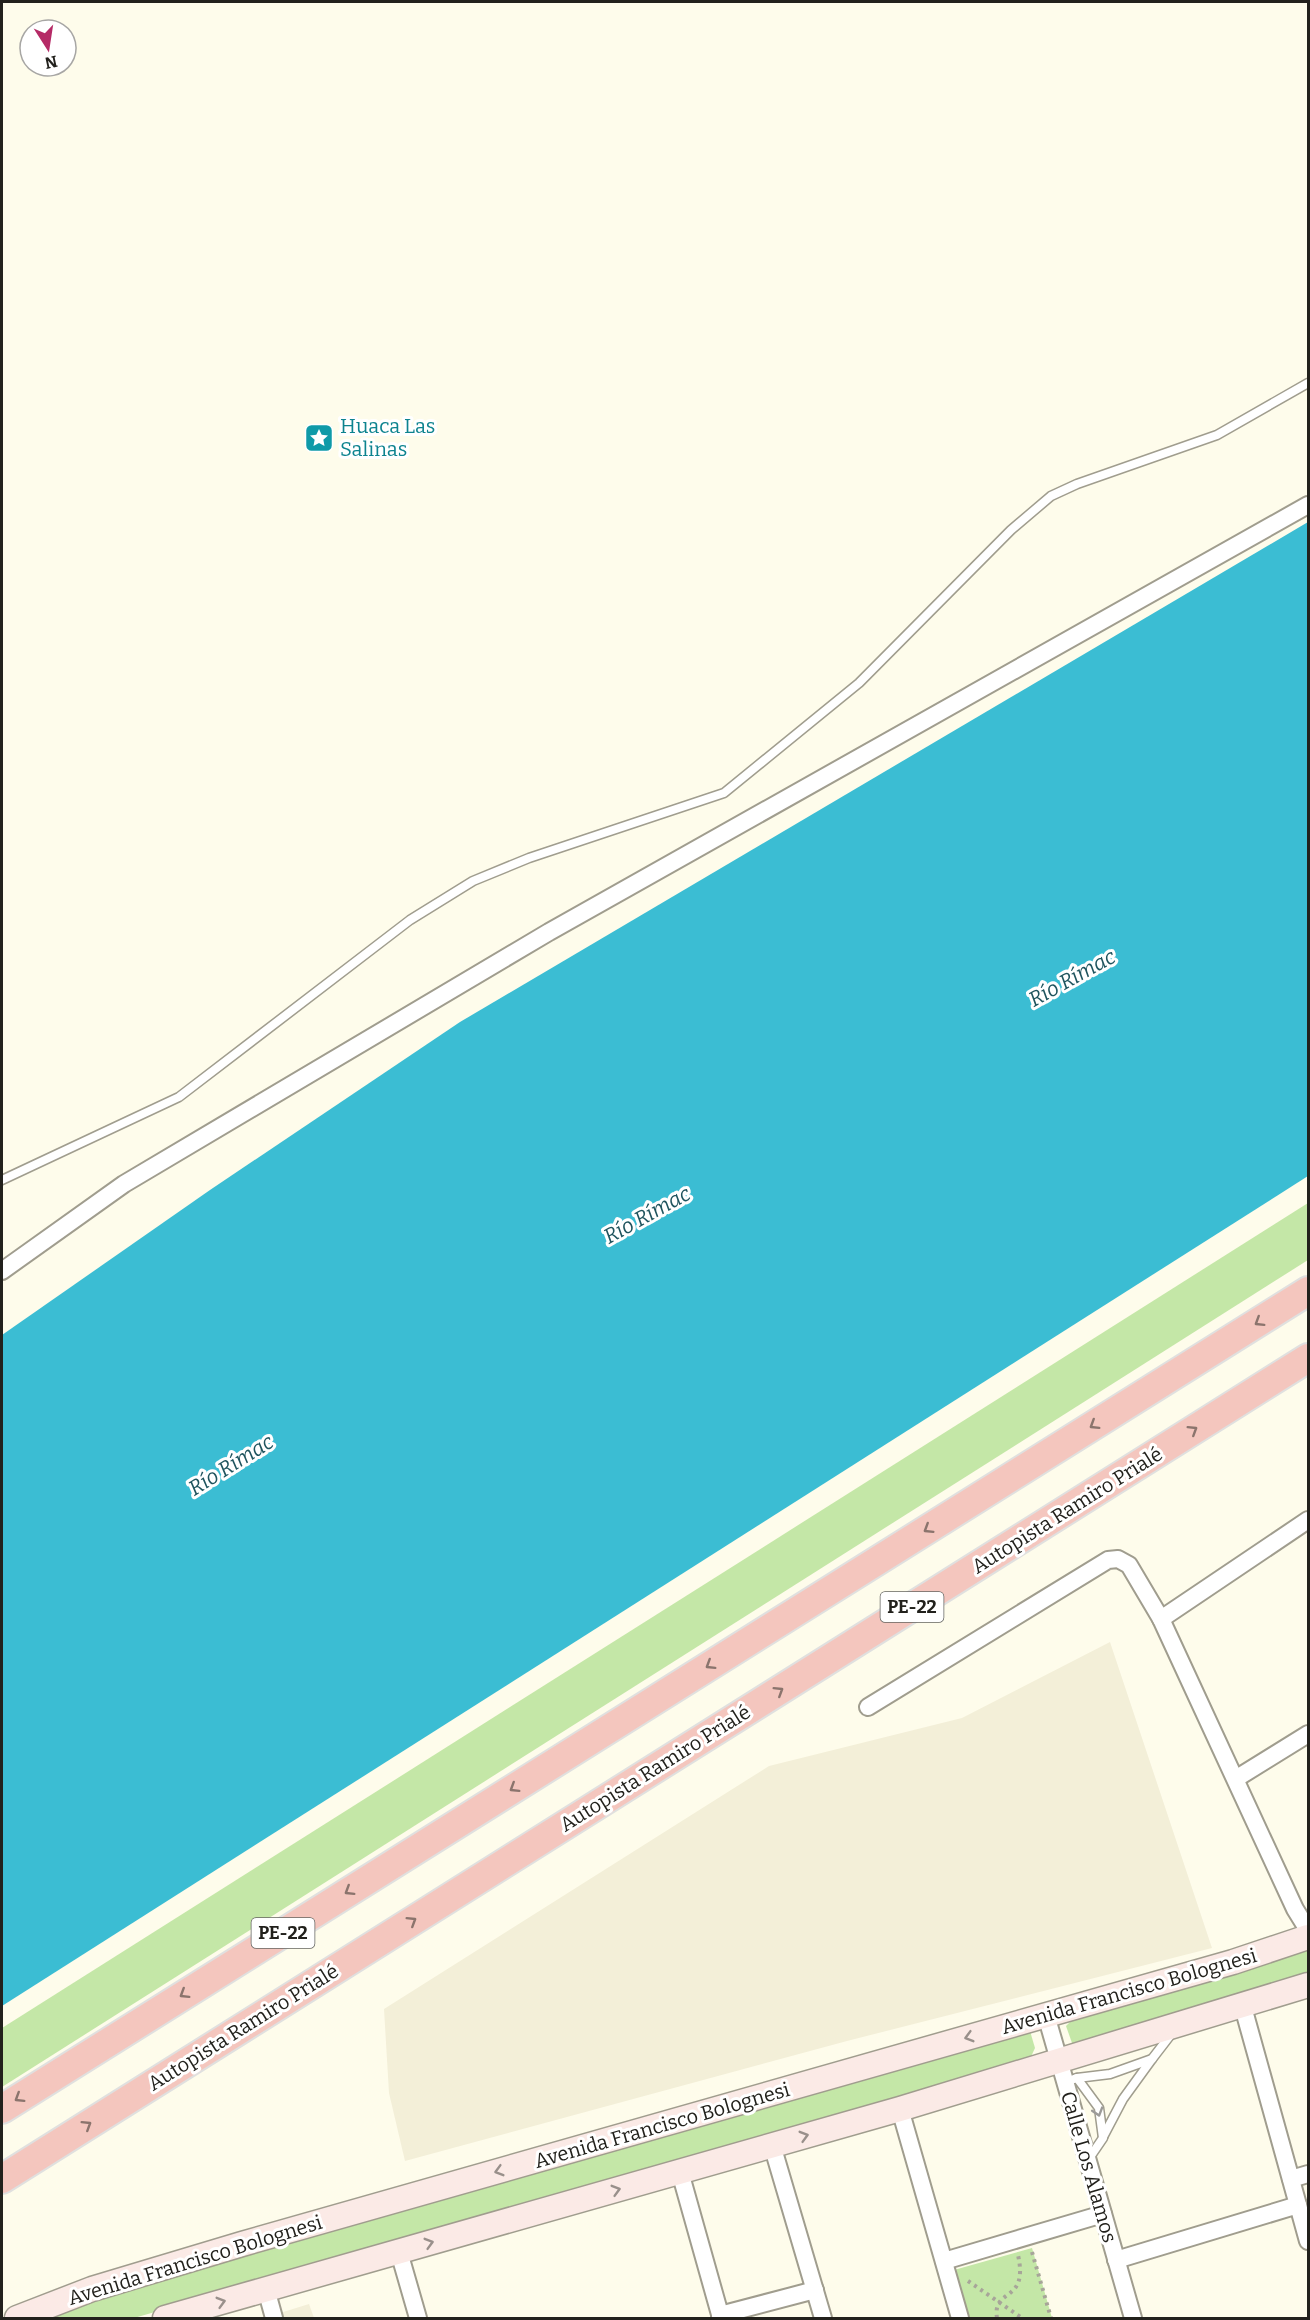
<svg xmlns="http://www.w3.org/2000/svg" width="1310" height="2320" font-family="Bitter,serif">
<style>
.built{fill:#f3efd8}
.green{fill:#c4e7a7}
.water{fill:#3bbdd3}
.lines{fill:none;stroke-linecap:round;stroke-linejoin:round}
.service-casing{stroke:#a09d8e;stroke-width:11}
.minor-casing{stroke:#a09d8e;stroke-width:20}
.secondary-casing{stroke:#a09d8e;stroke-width:27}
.trunk-casing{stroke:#e0e0df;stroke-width:32}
.path{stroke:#a7a599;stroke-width:4;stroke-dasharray:3 4.5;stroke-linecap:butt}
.service{stroke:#fff;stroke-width:8}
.minor{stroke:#fff;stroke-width:16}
.secondary{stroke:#fbeae6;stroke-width:24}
.trunk{stroke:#f4c6be;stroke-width:28}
.oneway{stroke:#8b746d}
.oneway2{stroke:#99908b}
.oneway3{stroke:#9c9b99}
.labels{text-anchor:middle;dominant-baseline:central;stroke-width:6;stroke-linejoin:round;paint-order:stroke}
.shield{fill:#fff;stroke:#646460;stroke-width:1.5}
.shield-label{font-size:18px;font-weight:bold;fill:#22211c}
.culture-label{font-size:20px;fill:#0d838f;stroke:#fff;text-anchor:start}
.street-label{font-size:20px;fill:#22211c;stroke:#fff}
.water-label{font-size:21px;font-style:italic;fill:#1f545e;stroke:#fff}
</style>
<rect width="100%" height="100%" fill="#fefceb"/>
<g class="built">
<path d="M 1110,1642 L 1212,1948 L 847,2041 L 405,2161 L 389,2093 L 384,2009 L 769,1766 L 962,1718 Z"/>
<path d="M 309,2304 L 314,2318 L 282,2318 L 280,2313 Z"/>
</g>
<g class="green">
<path d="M 1308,1203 L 1308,1260 L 2,2087 L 2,2028 Z"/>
<path d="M 1308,1946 L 1308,1976 L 1080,2048 L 1072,2043 L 1066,2026 L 1076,2016 Z"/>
<path d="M 1030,2031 L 1035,2048 L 1029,2061 L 134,2318 L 36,2318 L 102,2292 Z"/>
<path d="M 1032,2248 L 1052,2318 L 969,2318 L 954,2270 Z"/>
</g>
<path class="water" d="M 1308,522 L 1308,1176 L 2,2006 L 2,1335 L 210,1190 L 460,1022 Z"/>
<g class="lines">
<g class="service-casing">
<g id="service">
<path d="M 2,1180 L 179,1097 L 410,920 L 473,881 L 529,858 L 724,793 L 859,683 L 1011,530 L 1051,496 L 1077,484 L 1217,435 L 1308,383"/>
<path d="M 1077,2078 L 1110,2074 L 1152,2059 L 1172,2033"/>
<path d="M 1074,2079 L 1077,2078 L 1099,2108 L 1103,2138 L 1088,2160"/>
<path d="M 1103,2137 L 1123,2099 L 1152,2059"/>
</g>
</g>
<g class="minor-casing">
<g id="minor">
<path d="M 2,1271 L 124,1184 L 549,932 L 1308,505"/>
<path d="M 1161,1619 L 1308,1520"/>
<path d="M 868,1707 L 1108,1560 L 1118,1559 L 1129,1565 L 1161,1619 L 1295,1909 L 1308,1930"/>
<path d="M 1237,1778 L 1308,1734"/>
<path d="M 1243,2007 L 1308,2241"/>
<path d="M 1046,2015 L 1133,2318"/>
<path d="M 900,2109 L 960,2318"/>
<path d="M 772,2145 L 823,2318"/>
<path d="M 680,2172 L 721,2318"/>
<path d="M 1291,2179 L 1308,2174"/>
<path d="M 399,2252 L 418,2318"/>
<path d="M 1116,2260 L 1298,2205"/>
<path d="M 944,2261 L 1103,2214"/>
<path d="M 266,2289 L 274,2318"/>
<path d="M 720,2315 L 815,2290"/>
</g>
</g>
<g class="secondary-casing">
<g id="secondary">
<path d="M 17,2318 L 92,2289 L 242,2244 L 1233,1962 L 1308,1937"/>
<path d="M 165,2318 L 900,2109 L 1308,1985"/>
</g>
</g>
<g class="trunk-casing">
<g id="trunk">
<path d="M 2,2109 L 1308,1291"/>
<path d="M 2,2179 L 1308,1358"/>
</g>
</g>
<g class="path">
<path d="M 1032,2252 L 1051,2318"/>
<path d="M 968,2281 L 1022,2318"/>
<path d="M 997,2318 C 992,2287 1029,2304 1018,2255"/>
</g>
<use href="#service" class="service"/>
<use href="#minor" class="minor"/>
<use href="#secondary" class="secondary"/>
<use href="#trunk" class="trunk"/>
</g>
<defs><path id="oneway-chevron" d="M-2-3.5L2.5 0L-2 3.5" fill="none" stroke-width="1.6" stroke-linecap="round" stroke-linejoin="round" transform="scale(1.5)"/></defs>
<g class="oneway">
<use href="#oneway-chevron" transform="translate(1259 1322) rotate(148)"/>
<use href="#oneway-chevron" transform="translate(1094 1425) rotate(148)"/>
<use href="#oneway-chevron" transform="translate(1193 1430) rotate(-32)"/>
<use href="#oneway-chevron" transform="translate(928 1529) rotate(148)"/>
<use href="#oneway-chevron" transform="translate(710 1665) rotate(148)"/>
<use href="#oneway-chevron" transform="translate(779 1691) rotate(-32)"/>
<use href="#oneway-chevron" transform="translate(514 1788) rotate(148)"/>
<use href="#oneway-chevron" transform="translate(349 1891) rotate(148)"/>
<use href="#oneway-chevron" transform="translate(412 1921) rotate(-32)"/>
<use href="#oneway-chevron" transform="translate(184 1994) rotate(148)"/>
<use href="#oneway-chevron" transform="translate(19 2098) rotate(148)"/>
<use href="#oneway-chevron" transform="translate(87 2125) rotate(-32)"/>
</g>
<g class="oneway2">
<use href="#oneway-chevron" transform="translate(969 2037) rotate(164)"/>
<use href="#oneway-chevron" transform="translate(804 2136) rotate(-16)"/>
<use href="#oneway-chevron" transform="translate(499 2171) rotate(164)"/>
<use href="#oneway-chevron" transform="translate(616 2190) rotate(-16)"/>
<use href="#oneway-chevron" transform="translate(429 2243) rotate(-16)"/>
<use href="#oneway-chevron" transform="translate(221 2302) rotate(-16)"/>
</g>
<use class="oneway3" href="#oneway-chevron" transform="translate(1098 2112) rotate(73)"/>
<defs>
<g id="sight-square" transform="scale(1.5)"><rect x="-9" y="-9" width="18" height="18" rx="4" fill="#0f9aa8" stroke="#fff"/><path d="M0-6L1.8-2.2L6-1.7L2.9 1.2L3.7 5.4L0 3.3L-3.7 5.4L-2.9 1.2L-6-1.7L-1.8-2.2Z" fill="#fff"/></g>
</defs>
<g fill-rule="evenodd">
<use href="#sight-square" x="319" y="438"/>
</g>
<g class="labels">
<g class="shield">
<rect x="880.5" y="1592" width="63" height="30" rx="4.5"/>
<rect x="251.5" y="1918" width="63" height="30" rx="4.5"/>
</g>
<g class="shield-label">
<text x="912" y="1607">PE-22</text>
<text x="283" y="1933">PE-22</text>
</g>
<g class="culture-label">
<text x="340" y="426">Huaca Las<tspan x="340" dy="23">Salinas</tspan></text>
</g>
<g class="street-label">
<text transform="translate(1067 1510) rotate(-32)">Autopista Ramiro Prialé</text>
<text transform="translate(655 1768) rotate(-32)">Autopista Ramiro Prialé</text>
<text transform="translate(1129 1991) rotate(-16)">Avenida Francisco Bolognesi</text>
<text transform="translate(243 2027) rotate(-32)">Autopista Ramiro Prialé</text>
<text transform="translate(662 2125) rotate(-16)">Avenida Francisco Bolognesi</text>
<text transform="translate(1089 2167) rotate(74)">Calle Los Alamos</text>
<text transform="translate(195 2260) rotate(-17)">Avenida Francisco Bolognesi</text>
</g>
<g class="water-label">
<text transform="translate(1072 978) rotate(-29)">Río Rímac</text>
<text transform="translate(647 1215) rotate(-29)">Río Rímac</text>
<text transform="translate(231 1465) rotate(-32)">Río Rímac</text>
</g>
</g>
<rect width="1310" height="2320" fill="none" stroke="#22211c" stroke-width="6"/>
<g transform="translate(48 48) rotate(168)"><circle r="28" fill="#ffffff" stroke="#a7a6a4" stroke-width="1.5"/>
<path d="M0-4.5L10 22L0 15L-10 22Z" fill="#b52a66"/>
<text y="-9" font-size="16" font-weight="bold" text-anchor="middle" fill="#22211c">N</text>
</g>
</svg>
